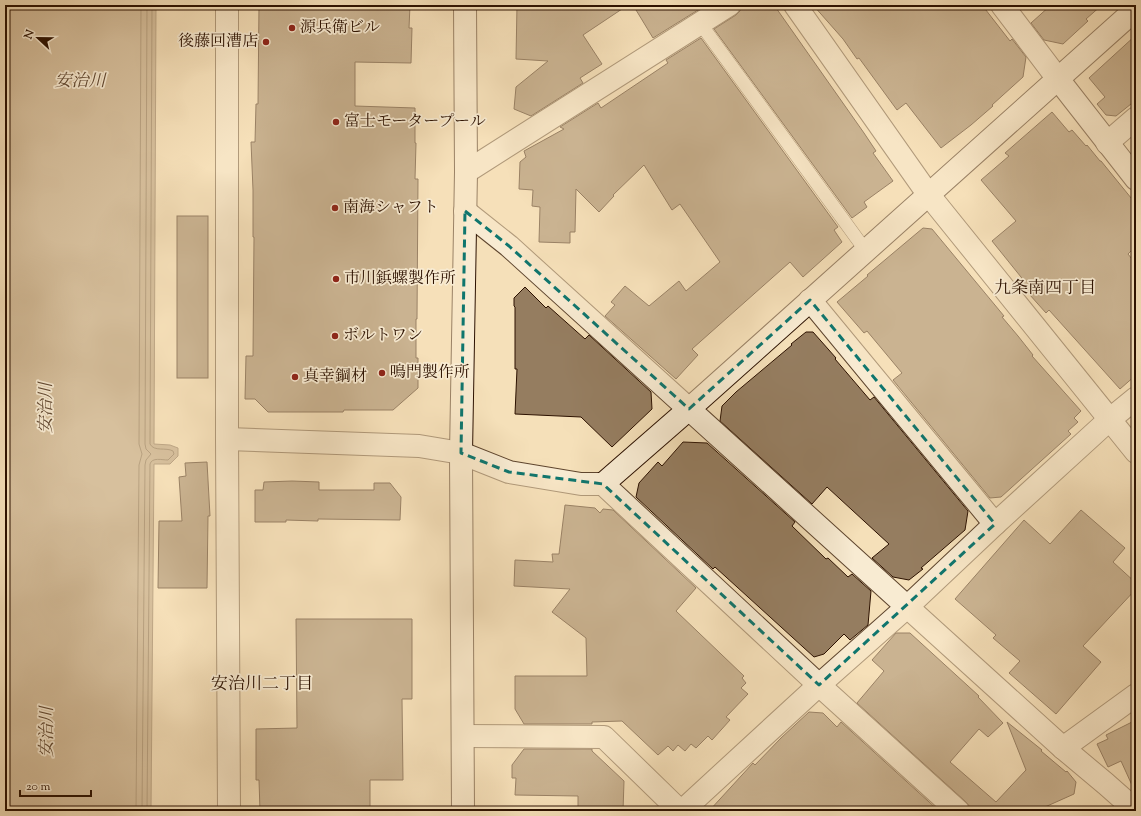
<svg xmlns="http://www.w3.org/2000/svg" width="1141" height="816" font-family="'Sorts Mill Goudy','Noto Serif JP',serif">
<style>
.water{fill:#b19a7a;stroke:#7c6349}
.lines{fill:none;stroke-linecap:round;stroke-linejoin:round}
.shore{stroke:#6e563d;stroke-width:1}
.building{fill:#957d60;stroke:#2c1100}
.lane-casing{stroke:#5e452e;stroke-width:14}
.street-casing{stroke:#5e452e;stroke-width:24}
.secondary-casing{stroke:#2c1100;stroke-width:24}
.lane{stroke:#f8ebd2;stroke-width:13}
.street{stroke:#f8ebd2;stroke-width:22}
.secondary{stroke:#f8ebd2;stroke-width:22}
.marked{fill:none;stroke:#0f766e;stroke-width:3;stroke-dasharray:8 5;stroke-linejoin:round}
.poi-dot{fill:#8f2418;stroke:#f8ebd2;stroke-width:1.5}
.labels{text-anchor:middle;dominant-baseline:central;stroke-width:3.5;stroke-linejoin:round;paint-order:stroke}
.poi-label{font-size:16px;fill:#2c1100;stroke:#f8ebd2;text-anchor:start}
.water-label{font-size:17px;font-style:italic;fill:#614831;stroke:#f8ebd2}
.neighbourhood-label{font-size:17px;fill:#2c1100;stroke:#f8ebd2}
</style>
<rect width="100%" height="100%" fill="#f5e0b9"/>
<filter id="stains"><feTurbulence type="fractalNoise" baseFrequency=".005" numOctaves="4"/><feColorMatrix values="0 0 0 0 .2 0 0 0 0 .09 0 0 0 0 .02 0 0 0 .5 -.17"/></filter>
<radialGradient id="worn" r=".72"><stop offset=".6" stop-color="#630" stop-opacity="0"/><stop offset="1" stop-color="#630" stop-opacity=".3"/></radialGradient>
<path class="water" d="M 5,5 L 156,5 L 154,444 L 170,445 L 178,448 L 178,456 L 170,464 L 154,464 L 151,811 L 5,811 Z"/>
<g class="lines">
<g class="shore">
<path d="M 136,811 L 139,465 L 142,454 L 139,444 L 141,5"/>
<path d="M 142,811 L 145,465 L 146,460 L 151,454 L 146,449 L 145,444 L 147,5"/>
<path d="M 147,811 L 150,464 C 152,457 162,460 168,460 L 174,454 L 173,451 C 166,447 154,452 150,444 L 152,5"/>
</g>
</g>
<g class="building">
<path d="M 259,5 L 410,5 L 409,28 L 412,28 L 411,63 L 355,62 L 355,106 L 415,108 L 415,143 L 416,143 L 415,179 L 418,179 L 417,319 L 416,319 L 416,358 L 418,358 L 418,388 L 393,410 L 344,410 L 343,412 L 268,412 L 255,399 L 245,399 L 246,356 L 253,356 L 254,237 L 253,237 L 253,190 L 251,142 L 255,142 L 256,104 L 258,104 Z"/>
<path d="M 517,5 L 628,5 L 583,35 L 602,64 L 580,78 L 583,83 L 531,116 L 514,109 L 516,87 L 548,61 L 516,59 Z"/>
<path d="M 633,5 L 706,5 L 653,38 Z"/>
<path d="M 741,5 L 774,5 L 864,133 L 876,151 L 873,153 L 893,181 L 864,202 L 867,207 L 852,218 L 714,29 L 736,15 L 740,11 Z"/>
<path d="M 813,5 L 982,5 L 1010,41 L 1012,39 L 1026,57 L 1023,77 L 992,105 L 993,106 L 971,125 L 941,148 L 906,103 L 897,110 L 859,58 L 857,59 L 843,39 Z"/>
<path d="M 1051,5 L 1102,5 L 1086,19 L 1088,21 L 1063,44 L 1044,40 L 1031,23 Z"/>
<path d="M 1136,35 L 1136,100 L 1116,116 L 1106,115 L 1097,104 L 1105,97 L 1089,78 Z"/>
<path d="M 701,38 L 838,227 L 834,230 L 842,242 L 803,277 L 790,262 L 692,349 L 698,355 L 676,379 L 605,316 L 615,305 L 611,302 L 625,286 L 649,306 L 679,281 L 686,291 L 720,262 L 680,204 L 672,210 L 644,165 L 613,195 L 614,196 L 599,212 L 576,189 L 575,232 L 570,232 L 570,243 L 539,242 L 540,207 L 532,206 L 533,190 L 519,189 L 520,162 L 526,157 L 524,151 L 564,129 L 560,127 L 598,103 L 601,108 L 668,63 L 666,60 Z"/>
<path d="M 1052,112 L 1069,132 L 1072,130 L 1086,146 L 1087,145 L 1100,161 L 1101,161 L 1136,204 L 1136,246 L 1128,254 L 1136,264 L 1136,375 L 1120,389 L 1049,310 L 1046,313 L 1021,285 L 1025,282 L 992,241 L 1016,221 L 981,180 L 1009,156 L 1005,153 Z"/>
<rect x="177" y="216" width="31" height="162"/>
<path d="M 923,228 L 932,229 L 1004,316 L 1002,317 L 1018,336 L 1033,355 L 1032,356 L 1081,411 L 1074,418 L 1078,422 L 1068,431 L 1071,434 L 1001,497 L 990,498 L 893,380 L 902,373 L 867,331 L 864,333 L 837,302 L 868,276 L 867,275 Z"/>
<path d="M 525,287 L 546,308 L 548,306 L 585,339 L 589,335 L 651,392 L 652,409 L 612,447 L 581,417 L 515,414 L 517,369 L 515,369 L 515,307 L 514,306 L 514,298 Z"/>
<path d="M 806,332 L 813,332 L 836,358 L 835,359 L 870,400 L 874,397 L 968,511 L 965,530 L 921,568 L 923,569 L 909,580 L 893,577 L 872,558 L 889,544 L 827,487 L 812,504 L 720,421 L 722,406 L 736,392 L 792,345 L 791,344 Z"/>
<path d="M 683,442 L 707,443 L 795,522 L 792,526 L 826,559 L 828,558 L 848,577 L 852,574 L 871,591 L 868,625 L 850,640 L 844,634 L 824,654 L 814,657 L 715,567 L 713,569 L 636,497 L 639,483 L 658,462 L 662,466 Z"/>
<path d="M 207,462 L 210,516 L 208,516 L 207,588 L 158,588 L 159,521 L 182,521 L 179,477 L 186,476 L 185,463 Z"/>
<path d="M 292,481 L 319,482 L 319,490 L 374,490 L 374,483 L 390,483 L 401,497 L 400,520 L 318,519 L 318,521 L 286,520 L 286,522 L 255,522 L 255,490 L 263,490 L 264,482 Z"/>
<path d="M 565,505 L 595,508 L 600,513 L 603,509 L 613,510 L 696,588 L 676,611 L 744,676 L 742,678 L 746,683 L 741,688 L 748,694 L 726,717 L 730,720 L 712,740 L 708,736 L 696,748 L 691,744 L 685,751 L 678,745 L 673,751 L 668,746 L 658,755 L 622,721 L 592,722 L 592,724 L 524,724 L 515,709 L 515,676 L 587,676 L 586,638 L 552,612 L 570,589 L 514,586 L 515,560 L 553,562 L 552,554 L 559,554 Z"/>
<path d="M 1081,510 L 1125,548 L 1113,562 L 1136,583 L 1136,589 L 1083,646 L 1101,662 L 1056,714 L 1009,673 L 1020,661 L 993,638 L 996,635 L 955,599 L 1024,520 L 1050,544 Z"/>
<path d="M 296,619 L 412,619 L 412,699 L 402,699 L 403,780 L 370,780 L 370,811 L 260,811 L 259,780 L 256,780 L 256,729 L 297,728 Z"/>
<path d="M 896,633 L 910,633 L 979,696 L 978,697 L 1003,723 L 988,737 L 979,729 L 950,762 L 996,802 L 1026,770 L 1007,722 L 1042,750 L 1041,751 L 1066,772 L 1067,771 L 1076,782 L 1074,794 L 1036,811 L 970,811 L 970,807 L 966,802 L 857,703 L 884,671 L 872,660 Z"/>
<path d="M 809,712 L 823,713 L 837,727 L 841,722 L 939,811 L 709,811 L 753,763 L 755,765 L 781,738 Z"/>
<path d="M 1136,720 L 1136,794 L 1121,761 L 1108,767 L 1097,744 L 1108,739 L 1106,735 Z"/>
<path d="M 524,749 L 592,749 L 592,751 L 624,781 L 623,811 L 578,811 L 578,796 L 515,795 L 516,778 L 512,778 L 512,765 Z"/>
</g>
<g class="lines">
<g class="lane-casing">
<path id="lane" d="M 700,23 L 866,251"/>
</g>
<g class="street-casing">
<g id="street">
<path d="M 227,5 L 227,439 L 229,811"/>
<path d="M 795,5 L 928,194 L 1136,452"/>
<path d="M 1002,5 L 1058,79"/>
<path d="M 1107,143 L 1136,118"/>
<path d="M 466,172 L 729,5"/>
<path d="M 465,211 L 509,246 L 1063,748 L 1106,784 L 1132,807 L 1134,811"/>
<path d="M 810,300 L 995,524"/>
<path d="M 227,439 L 419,446 L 461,453 L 509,472 L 581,484 L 603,484 L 819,685 L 958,811"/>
<path d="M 463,736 L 604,737 L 680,811"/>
<path d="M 1063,748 L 1136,695"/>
<path d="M 682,811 L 819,685 L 907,607 L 995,524 L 1109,420 L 1136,398"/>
</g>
</g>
<g class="secondary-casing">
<g id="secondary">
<path d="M 1058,79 L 1136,179"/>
<path d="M 603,484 L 689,409 L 1136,9"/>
<path d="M 463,811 L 461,453 L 466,172 L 465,5"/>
<path d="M 1124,811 L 1136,806"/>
</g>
</g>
<use href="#lane" class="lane"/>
<use href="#street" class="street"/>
<use href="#secondary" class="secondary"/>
</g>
<path d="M0 0H1141V816H0ZM 465,211 L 509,246 L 689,409 L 810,300 L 995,524 L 819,685 L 603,484 L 509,472 L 461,453 Z" fill="#f5e0b9" fill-opacity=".55" fill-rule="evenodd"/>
<path class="marked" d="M 465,211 L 509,246 L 689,409 L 810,300 L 995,524 L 819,685 L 603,484 L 509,472 L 461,453 Z"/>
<g class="poi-dot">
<circle cx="292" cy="28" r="4"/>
<circle cx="266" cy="42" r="4"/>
<circle cx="336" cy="122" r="4"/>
<circle cx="335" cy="208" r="4"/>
<circle cx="336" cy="279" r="4"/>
<circle cx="335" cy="336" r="4"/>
<circle cx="382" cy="373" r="4"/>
<circle cx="295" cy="377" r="4"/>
</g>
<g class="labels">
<g class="poi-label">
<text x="300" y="28">源兵衛ビル</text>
<text x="258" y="42" text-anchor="end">後藤回漕店</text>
<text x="344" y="122">富士モータープール</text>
<text x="343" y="208">南海シャフト</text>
<text x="344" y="279">市川鋲螺製作所</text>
<text x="343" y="336">ボルトワン</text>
<text x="390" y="373">鳴門製作所</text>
<text x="303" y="377">真幸鋼材</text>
</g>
<g class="water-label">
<text x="80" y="82">安治川</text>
<text transform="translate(47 408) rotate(-90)">安治川</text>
<text transform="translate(48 732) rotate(-90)">安治川</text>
</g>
<g class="neighbourhood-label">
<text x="1045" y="289">九条南四丁目</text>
<text x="262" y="685">安治川二丁目</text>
</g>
</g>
<rect width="1141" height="816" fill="none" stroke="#f5e0b9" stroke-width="20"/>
<rect x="6" y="6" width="1129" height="804" fill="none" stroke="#2c1100" stroke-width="2"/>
<rect x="10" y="10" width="1121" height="796" fill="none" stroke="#2c1100"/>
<g transform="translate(38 38) rotate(292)" stroke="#f8ebd2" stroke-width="3" paint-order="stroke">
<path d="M0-3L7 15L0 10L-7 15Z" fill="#2c1100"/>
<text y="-6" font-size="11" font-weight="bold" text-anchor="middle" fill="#2c1100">N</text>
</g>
<path d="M20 790v6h71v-6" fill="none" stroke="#2c1100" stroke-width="2"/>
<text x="26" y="790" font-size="12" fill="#2c1100" stroke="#f8ebd2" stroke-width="3" paint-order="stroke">20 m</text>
<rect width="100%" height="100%" filter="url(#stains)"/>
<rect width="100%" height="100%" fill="url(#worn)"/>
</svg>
